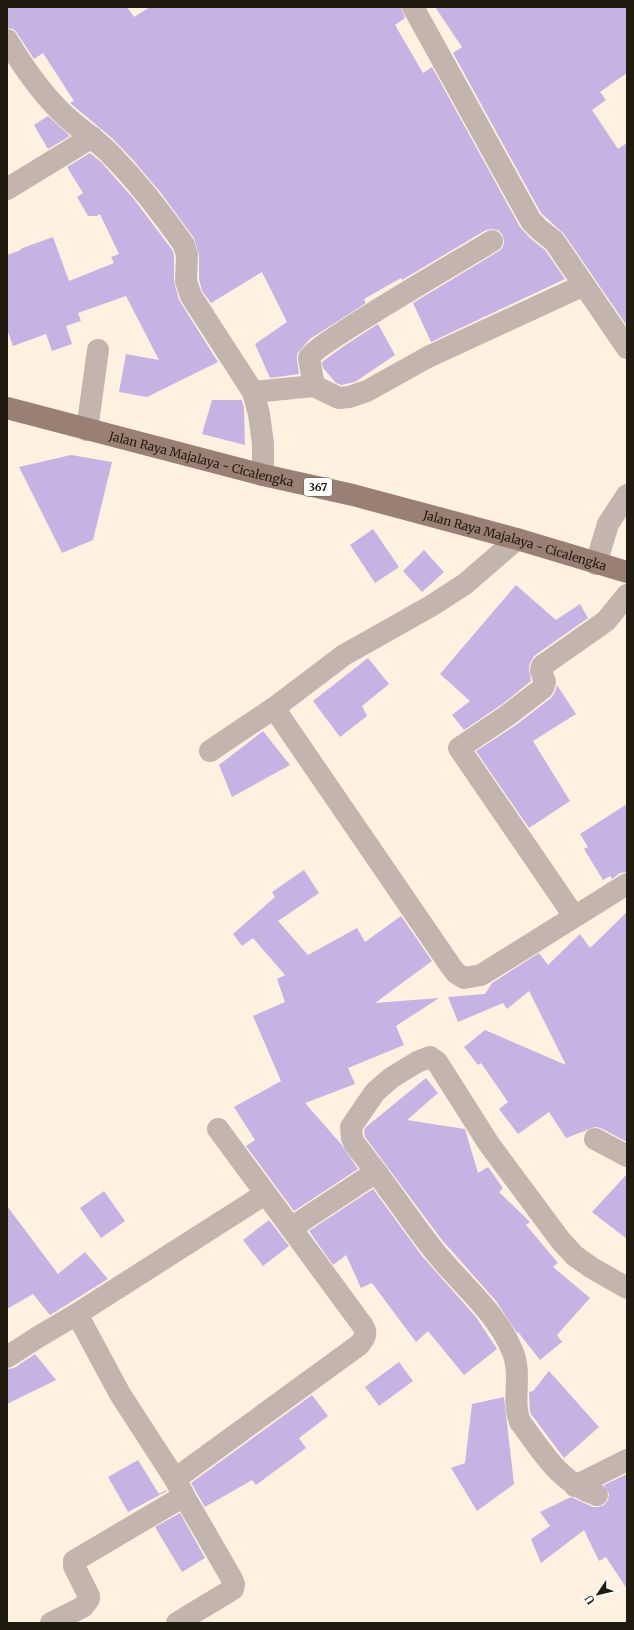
<svg xmlns="http://www.w3.org/2000/svg" width="634" height="1630" font-family="Merriweather,serif">
<style>
.building{fill:#c6b2e3}
.lines{fill:none;stroke-linecap:round;stroke-linejoin:round}
.street{stroke:#c4b4ae;stroke-width:22}
.primary{stroke:#9a7f74;stroke-width:22}
.labels{text-anchor:middle;dominant-baseline:central;stroke-width:3;stroke-linejoin:round;paint-order:stroke}
.shield{fill:#fff;stroke:#645f57;stroke-width:1}
.shield-label{font-size:11px;font-weight:bold;fill:#211a0f}
.street-label{font-size:12px;fill:#211a0f;stroke:#fff}
</style>
<rect width="100%" height="100%" fill="#fef1e0"/>
<g class="building">
<path d="M 7,7 L 127,7 L 134,17 L 150,7 L 401,7 L 405,18 L 395,25 L 423,73 L 432,67 L 520,227 L 531,239 L 545,250 L 565,279 L 431,342 L 413,303 L 499,251 L 503,247 L 504,241 L 502,234 L 498,230 L 491,229 L 486,230 L 402,280 L 401,278 L 364,299 L 366,303 L 310,339 L 297,354 L 297,360 L 299,374 L 270,378 L 255,344 L 287,322 L 262,272 L 211,303 L 202,291 L 199,279 L 199,255 L 194,238 L 161,193 L 133,160 L 113,139 L 70,103 L 74,101 L 43,53 L 34,59 L 17,33 L 13,29 L 7,28 Z"/>
<path d="M 435,7 L 627,7 L 627,73 L 600,92 L 606,100 L 592,110 L 618,149 L 627,143 L 627,326 L 564,234 L 541,213 L 453,53 L 462,47 Z"/>
<path d="M 48,116 L 70,136 L 48,149 L 34,125 Z"/>
<path d="M 90,153 L 101,162 L 133,198 L 173,251 L 174,257 L 174,281 L 179,300 L 218,362 L 147,397 L 119,392 L 126,354 L 159,360 L 126,296 L 78,313 L 81,321 L 66,326 L 72,344 L 52,351 L 46,334 L 13,346 L 7,329 L 7,255 L 21,250 L 20,249 L 53,237 L 69,281 L 114,263 L 111,257 L 119,254 L 100,214 L 97,216 L 88,216 L 77,197 L 83,193 L 67,167 Z"/>
<path d="M 378,324 L 395,355 L 355,382 L 341,385 L 336,383 L 323,368 L 322,362 L 344,346 Z"/>
<path d="M 212,400 L 242,400 L 244,408 L 245,445 L 202,434 Z"/>
<path d="M 71,455 L 112,462 L 93,540 L 62,553 L 19,467 Z"/>
<path d="M 373,529 L 399,567 L 375,583 L 350,545 Z"/>
<path d="M 424,550 L 444,572 L 422,592 L 403,571 Z"/>
<path d="M 516,585 L 556,620 L 580,604 L 588,618 L 534,656 L 530,663 L 529,669 L 531,681 L 501,705 L 464,730 L 452,715 L 470,701 L 440,674 Z"/>
<path d="M 368,658 L 389,684 L 362,706 L 367,716 L 340,737 L 313,701 Z"/>
<path d="M 557,685 L 576,714 L 533,741 L 570,801 L 529,828 L 476,751 L 516,725 L 551,698 L 555,692 Z"/>
<path d="M 263,731 L 290,765 L 232,797 L 219,765 Z"/>
<path d="M 627,804 L 627,872 L 620,873 L 612,879 L 610,876 L 603,880 L 584,849 L 588,847 L 580,834 Z"/>
<path d="M 304,870 L 319,893 L 278,921 L 308,955 L 357,928 L 365,942 L 401,916 L 432,961 L 375,1003 L 439,998 L 396,1026 L 404,1045 L 348,1068 L 355,1084 L 305,1103 L 341,1144 L 358,1169 L 294,1211 L 246,1146 L 255,1140 L 234,1107 L 281,1081 L 253,1016 L 285,1002 L 277,979 L 285,975 L 253,938 L 242,946 L 233,934 L 275,897 L 272,892 Z"/>
<path d="M 627,912 L 627,1142 L 601,1128 L 595,1127 L 566,1138 L 549,1112 L 518,1134 L 499,1109 L 508,1102 L 481,1063 L 478,1065 L 464,1047 L 485,1030 L 566,1065 L 529,991 L 507,1009 L 503,1003 L 458,1022 L 448,997 L 485,994 L 492,983 L 539,953 L 548,965 L 580,934 L 590,948 Z"/>
<path d="M 426,1078 L 438,1093 L 407,1120 L 465,1129 L 478,1173 L 488,1167 L 503,1188 L 499,1192 L 530,1222 L 526,1225 L 558,1263 L 553,1267 L 590,1298 L 557,1335 L 562,1342 L 540,1360 L 518,1332 L 517,1333 L 496,1301 L 442,1240 L 365,1137 L 364,1130 L 366,1127 Z"/>
<path d="M 627,1174 L 627,1239 L 592,1212 Z"/>
<path d="M 373,1189 L 422,1256 L 476,1317 L 497,1349 L 464,1375 L 428,1331 L 416,1342 L 372,1283 L 361,1288 L 346,1255 L 333,1265 L 309,1231 Z"/>
<path d="M 104,1191 L 125,1221 L 101,1238 L 80,1208 Z"/>
<path d="M 7,1206 L 58,1274 L 85,1252 L 108,1279 L 50,1315 L 33,1294 L 7,1309 Z"/>
<path d="M 269,1220 L 289,1246 L 263,1266 L 243,1240 Z"/>
<path d="M 35,1354 L 56,1380 L 7,1404 L 7,1369 L 14,1368 Z"/>
<path d="M 399,1362 L 413,1381 L 379,1406 L 365,1387 Z"/>
<path d="M 549,1371 L 599,1427 L 564,1458 L 531,1414 L 530,1411 L 529,1392 L 533,1391 Z"/>
<path d="M 312,1395 L 328,1416 L 299,1438 L 306,1448 L 256,1485 L 252,1480 L 205,1507 L 191,1483 Z"/>
<path d="M 504,1397 L 514,1484 L 477,1511 L 451,1468 L 465,1463 L 472,1404 Z"/>
<path d="M 138,1460 L 159,1494 L 166,1490 L 167,1491 L 128,1512 L 108,1477 Z"/>
<path d="M 627,1474 L 627,1589 L 606,1557 L 599,1561 L 584,1530 L 541,1563 L 531,1539 L 550,1526 L 540,1512 L 571,1497 L 593,1507 L 598,1507 L 604,1505 L 608,1500 L 609,1494 L 604,1485 Z"/>
<path d="M 180,1513 L 205,1558 L 182,1572 L 155,1527 Z"/>
</g>
<g class="lines">
<g class="street">
<path d="M 413,7 L 531,221 L 540,230 L 554,241 L 627,348"/>
<path d="M 7,40 C 25,70 45,99 71,121 C 86,134 102,144 115,159 C 140,185 163,215 184,245 L 187,255 L 186,281 L 191,296 L 253,392 L 259,414 L 263,444 L 263,475"/>
<path d="M 7,189 L 92,137"/>
<path d="M 314,386 L 309,358 C 315,344 468,256 492,241"/>
<path d="M 253,392 L 314,386 L 339,398 L 349,397 L 367,391 L 428,357 L 584,285"/>
<path d="M 87,430 L 98,350"/>
<path d="M 596,564 L 608,524 L 627,495"/>
<path d="M 274,708 L 450,965 L 456,973 L 464,978 L 481,975 L 627,884"/>
<path d="M 210,751 L 274,708 L 344,655 L 431,606 L 465,584 L 517,539"/>
<path d="M 574,916 L 459,748 L 508,715 L 543,688 L 545,682 L 541,671 L 542,666 L 606,621 L 627,595"/>
<path d="M 218,1129 L 291,1228 L 376,1172 C 395,1197 413,1224 432,1248 C 458,1282 495,1310 512,1350 C 523,1375 511,1399 520,1422 C 543,1452 559,1483 597,1495"/>
<path d="M 595,1139 L 627,1156"/>
<path d="M 376,1172 L 354,1143 L 352,1138 L 351,1127 L 375,1092 L 391,1078 L 417,1062 L 430,1057 L 437,1062 L 489,1144 L 561,1241 L 575,1256 L 592,1268 L 627,1288"/>
<path d="M 77,1314 L 265,1194"/>
<path d="M 7,1357 L 38,1337 L 77,1314 L 120,1394 L 175,1479 L 184,1496 L 74,1561 L 74,1566 L 89,1596 L 89,1599 L 83,1607 L 51,1623"/>
<path d="M 175,1479 L 359,1345 C 364,1339 368,1334 363,1326 L 291,1228"/>
<path d="M 575,1486 L 627,1460"/>
<path d="M 177,1623 L 233,1589 L 234,1584 L 232,1579 L 184,1496"/>
</g>
<path class="primary" id="s1" d="M 7,408 L 263,475 L 353,495 L 517,539 L 627,572"/>
</g>
<g class="labels">
<rect class="shield" x="304" y="478" width="28" height="18" rx="3"/>
<g class="shield-label">
<text x="318" y="487">367</text>
</g>
<g class="street-label">
<text stroke="none"><textPath href="#s1" startOffset="201">Jalan Raya Majalaya - Cicalengka</textPath></text>
<text stroke="none"><textPath href="#s1" startOffset="525">Jalan Raya Majalaya - Cicalengka</textPath></text>
</g>
</g>
<rect width="634" height="1630" fill="none" stroke="#211a0f" stroke-width="16"/>
<g transform="translate(598 1594) rotate(235)" stroke="#ffffff" stroke-width="3" paint-order="stroke">
<path d="M0-3L7 15L0 10L-7 15Z" fill="#211a0f"/>
<text y="-6" font-size="11" font-weight="bold" text-anchor="middle" fill="#211a0f">U</text>
</g>
</svg>
